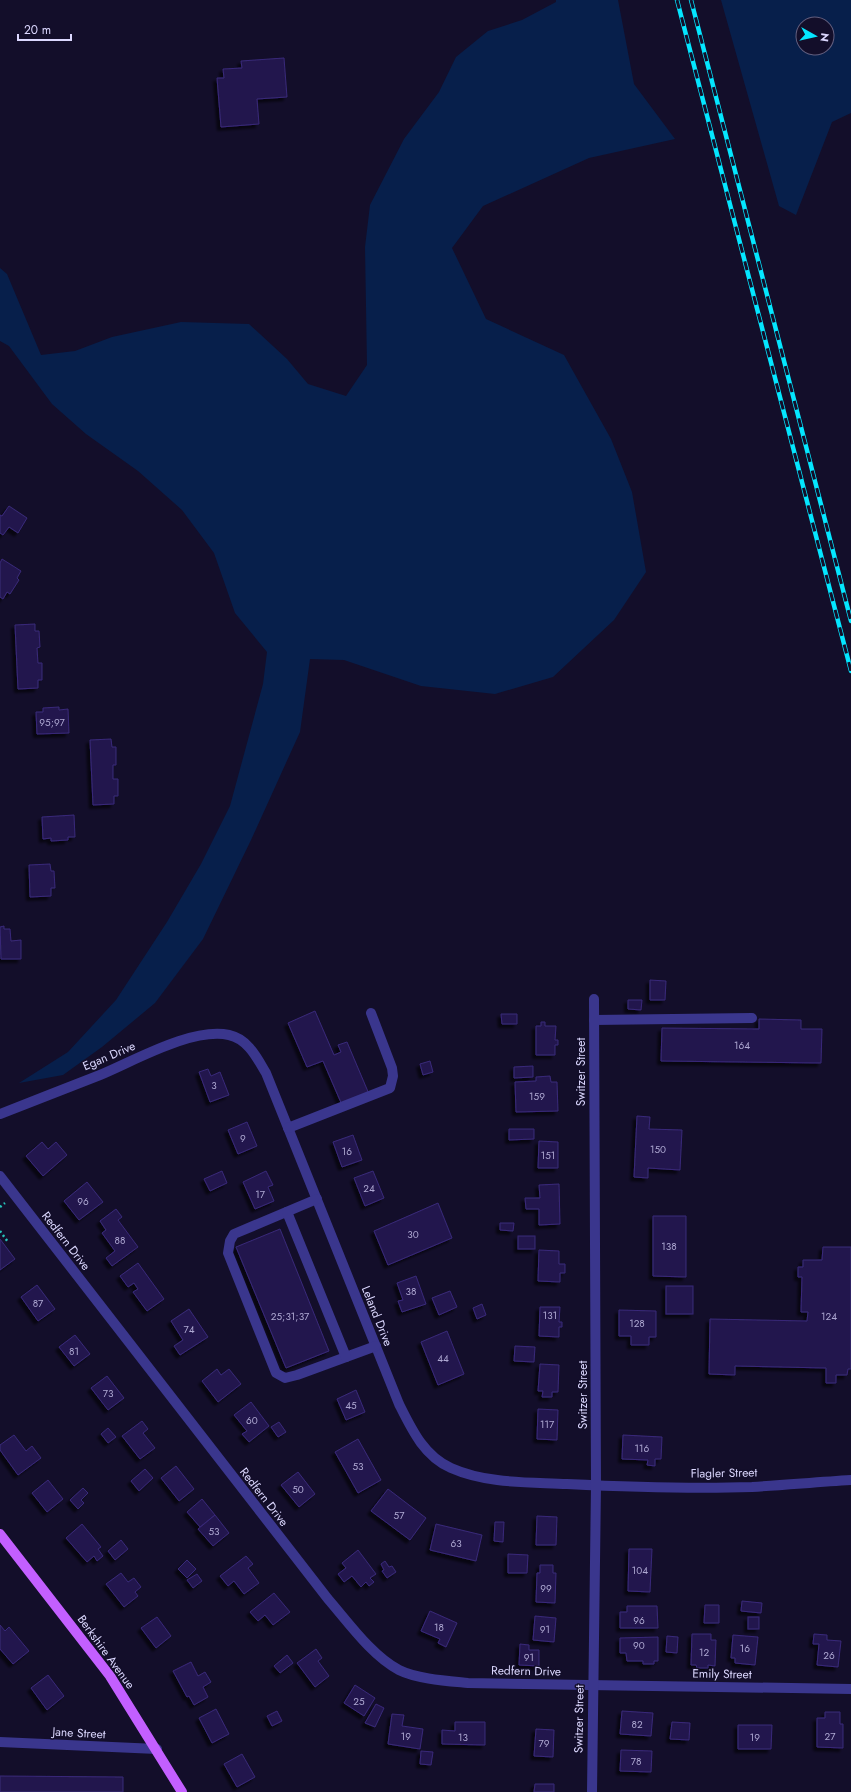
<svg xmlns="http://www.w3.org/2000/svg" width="851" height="1792" font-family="Jost,sans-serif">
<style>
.water{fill:#071f4b;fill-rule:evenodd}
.building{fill:#24194d;stroke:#39297a;filter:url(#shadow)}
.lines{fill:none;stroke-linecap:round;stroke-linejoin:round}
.path{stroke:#27c4bb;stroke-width:2.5;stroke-dasharray:2 3;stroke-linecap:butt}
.minor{stroke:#3a368d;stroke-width:10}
.major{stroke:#c35fff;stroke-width:10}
.rail-casing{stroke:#04e6ff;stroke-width:4.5}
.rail{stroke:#130e2a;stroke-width:3;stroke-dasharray:9;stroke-linecap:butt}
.labels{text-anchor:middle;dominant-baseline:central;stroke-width:3;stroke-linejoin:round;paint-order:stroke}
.number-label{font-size:10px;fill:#aea8d2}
.street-label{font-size:12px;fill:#dcd8ff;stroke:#130e2a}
</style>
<defs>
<filter id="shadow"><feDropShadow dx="-3.5" dy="3.5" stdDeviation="1" flood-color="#0009"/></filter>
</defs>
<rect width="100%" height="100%" fill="#130e2a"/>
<g class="water">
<path d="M 556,0 L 618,0 L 634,84 L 675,139 L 589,158 L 483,206 L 452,248 L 486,319 L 564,355 L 611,439 L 632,492 L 646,572 L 614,620 L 553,677 L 495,694 L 421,686 L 344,660 L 310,659 L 300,732 L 251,840 L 203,939 L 155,1003 L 102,1047 L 63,1075 L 19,1083 L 68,1052 L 116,1000 L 167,922 L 201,864 L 230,806 L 263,684 L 267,652 L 235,613 L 214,553 L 182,510 L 138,471 L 86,434 L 52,404 L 9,346 L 0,341 L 0,268 L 7,274 L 41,355 L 75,351 L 112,337 L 181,322 L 249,324 L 287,359 L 308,384 L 346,396 L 367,365 L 365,247 L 370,205 L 404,139 L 439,92 L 456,57 L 488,31 L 522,20 L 556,2 Z"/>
<path d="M 721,0 L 851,0 L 851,113 L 832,122 L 796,215 L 779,206 ZM 803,24 L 827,24 L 827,48 L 803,48 Z"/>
</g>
<g class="building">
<path d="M 284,58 L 287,97 L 257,99 L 259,124 L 221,127 L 217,78 L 224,78 L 223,69 L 242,68 L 241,61 Z"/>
<path d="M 9,506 L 27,518 L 18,533 L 9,527 L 3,535 L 0,533 L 0,515 L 2,516 Z"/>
<path d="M 2,559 L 21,571 L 17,578 L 19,580 L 10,594 L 7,592 L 3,599 L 0,597 L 0,563 Z"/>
<path d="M 35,624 L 35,631 L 39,631 L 40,647 L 37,648 L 38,663 L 42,663 L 42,680 L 38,680 L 38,688 L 18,689 L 15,625 Z"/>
<path d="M 59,707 L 59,710 L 68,709 L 69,733 L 37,734 L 36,712 L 43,712 L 43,708 Z"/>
<path d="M 111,739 L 112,747 L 116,747 L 116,765 L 113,765 L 113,779 L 118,779 L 118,796 L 114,796 L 114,804 L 93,805 L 90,740 Z"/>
<path d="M 74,815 L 75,837 L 68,837 L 68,840 L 51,841 L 51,838 L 43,839 L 42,817 Z"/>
<path d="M 50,864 L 51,871 L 54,871 L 55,888 L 51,888 L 51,896 L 30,897 L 29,865 Z"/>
<path d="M 4,926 L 4,929 L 10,929 L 11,941 L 21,940 L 21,959 L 1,959 L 0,927 Z"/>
<path d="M 650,980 L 666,981 L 665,1000 L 650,1000 Z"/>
<path d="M 628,1000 L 642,1000 L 641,1010 L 628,1009 Z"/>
<path d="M 315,1011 L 334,1055 L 341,1052 L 338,1045 L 347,1042 L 369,1094 L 342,1105 L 323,1061 L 307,1067 L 288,1023 Z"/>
<path d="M 501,1014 L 517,1014 L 517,1024 L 502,1024 Z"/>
<path d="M 759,1019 L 801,1020 L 801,1029 L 822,1029 L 821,1063 L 661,1061 L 662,1028 L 759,1029 Z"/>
<path d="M 541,1022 L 545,1022 L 545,1026 L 556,1026 L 555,1040 L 558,1040 L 558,1045 L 555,1045 L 555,1055 L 536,1055 L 536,1026 L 541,1026 Z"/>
<path d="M 430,1061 L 433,1072 L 423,1075 L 420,1064 Z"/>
<path d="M 533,1066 L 533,1077 L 514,1078 L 514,1067 Z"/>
<path d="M 208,1069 L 211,1076 L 220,1072 L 229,1095 L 210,1102 L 199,1072 Z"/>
<path d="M 550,1076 L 551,1082 L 557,1082 L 558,1111 L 516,1112 L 515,1082 L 536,1081 L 536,1077 Z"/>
<path d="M 637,1116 L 650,1117 L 649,1129 L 682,1130 L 680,1170 L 648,1168 L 648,1178 L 634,1177 Z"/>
<path d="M 247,1122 L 257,1146 L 238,1154 L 228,1130 Z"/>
<path d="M 509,1129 L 534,1129 L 534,1139 L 509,1140 Z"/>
<path d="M 353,1135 L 362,1160 L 342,1167 L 333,1142 Z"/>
<path d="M 539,1141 L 558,1142 L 558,1168 L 538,1168 Z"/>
<path d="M 42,1142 L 48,1149 L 56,1142 L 67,1155 L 43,1176 L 26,1156 Z"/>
<path d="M 222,1171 L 227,1183 L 210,1191 L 204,1179 Z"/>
<path d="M 266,1171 L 273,1185 L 268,1187 L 274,1201 L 255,1209 L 243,1182 Z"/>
<path d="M 373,1171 L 384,1198 L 365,1206 L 354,1178 Z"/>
<path d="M 87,1182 L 103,1202 L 79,1220 L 64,1201 Z"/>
<path d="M 559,1184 L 560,1224 L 539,1225 L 539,1209 L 526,1209 L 525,1198 L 540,1198 L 539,1185 Z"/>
<path d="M 438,1203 L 452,1238 L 388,1265 L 374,1231 Z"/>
<path d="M 116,1209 L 122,1217 L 118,1220 L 138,1247 L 112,1266 L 106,1258 L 115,1251 L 102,1233 L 106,1230 L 100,1221 Z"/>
<path d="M 653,1216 L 686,1216 L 686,1277 L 653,1276 Z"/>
<path d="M 500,1223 L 514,1223 L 513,1231 L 500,1230 Z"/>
<path d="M 280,1229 L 329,1351 L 286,1368 L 236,1247 Z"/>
<rect x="518" y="1236" width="17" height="13"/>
<path d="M 0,1239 L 15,1259 L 0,1270 Z"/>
<path d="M 823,1247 L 851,1247 L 851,1369 L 848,1369 L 847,1375 L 836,1375 L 836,1383 L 826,1383 L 826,1368 L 735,1366 L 735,1375 L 709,1374 L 710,1319 L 807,1321 L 808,1312 L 801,1312 L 802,1277 L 798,1277 L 798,1267 L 803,1267 L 803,1260 L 822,1260 Z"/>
<path d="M 539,1250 L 559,1251 L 559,1264 L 565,1264 L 565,1273 L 560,1273 L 560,1282 L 538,1281 Z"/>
<path d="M 138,1263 L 164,1299 L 147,1311 L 133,1292 L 138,1289 L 134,1283 L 128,1287 L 120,1276 Z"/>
<path d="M 416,1276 L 426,1304 L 402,1312 L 398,1301 L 403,1300 L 397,1283 Z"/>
<path d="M 37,1285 L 55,1309 L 38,1321 L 21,1297 Z"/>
<rect x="666" y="1286" width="27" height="28"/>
<path d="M 450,1291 L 457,1307 L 439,1315 L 432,1298 Z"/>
<path d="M 482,1304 L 486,1315 L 477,1319 L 473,1308 Z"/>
<path d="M 540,1307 L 560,1307 L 559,1322 L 562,1322 L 562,1327 L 559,1327 L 559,1337 L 539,1336 Z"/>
<path d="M 189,1309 L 208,1337 L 180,1355 L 174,1346 L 183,1340 L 171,1321 Z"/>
<path d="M 619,1310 L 656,1311 L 656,1337 L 649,1337 L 649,1345 L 631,1345 L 631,1336 L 619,1336 Z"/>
<path d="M 447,1331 L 464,1374 L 438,1385 L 421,1342 Z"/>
<path d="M 75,1335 L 90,1354 L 74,1366 L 59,1347 Z"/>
<path d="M 515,1346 L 535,1347 L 534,1362 L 514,1361 Z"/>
<path d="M 540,1364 L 559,1365 L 558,1392 L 552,1392 L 552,1397 L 542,1397 L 543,1391 L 538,1391 Z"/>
<path d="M 217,1369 L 221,1375 L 229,1369 L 241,1384 L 218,1402 L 202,1381 Z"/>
<path d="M 107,1376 L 124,1398 L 108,1410 L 91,1388 Z"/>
<path d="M 356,1390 L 365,1412 L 346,1420 L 337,1399 Z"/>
<path d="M 251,1402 L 269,1426 L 249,1442 L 242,1434 L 247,1431 L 234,1415 Z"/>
<path d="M 538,1409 L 558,1410 L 557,1440 L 537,1439 Z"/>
<path d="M 142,1421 L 148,1429 L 143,1433 L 155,1448 L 140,1459 L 122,1436 Z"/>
<path d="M 279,1422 L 286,1432 L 278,1437 L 271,1427 Z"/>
<path d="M 108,1428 L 116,1437 L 108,1443 L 101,1434 Z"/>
<path d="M 14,1435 L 26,1451 L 32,1446 L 41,1458 L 18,1475 L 0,1450 L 0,1445 Z"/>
<path d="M 623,1435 L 662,1437 L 661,1459 L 655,1459 L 655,1466 L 647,1465 L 648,1460 L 622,1459 Z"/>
<path d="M 358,1439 L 381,1480 L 358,1493 L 335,1452 Z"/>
<path d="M 176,1466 L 194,1489 L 179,1501 L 161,1478 Z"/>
<path d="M 145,1469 L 153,1478 L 139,1491 L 131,1481 Z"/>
<path d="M 298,1472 L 315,1494 L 299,1507 L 281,1485 Z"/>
<path d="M 48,1480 L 63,1499 L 47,1512 L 32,1493 Z"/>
<path d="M 83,1488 L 88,1493 L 81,1500 L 84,1503 L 78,1509 L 70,1500 Z"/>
<path d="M 388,1489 L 426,1518 L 410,1540 L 371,1511 Z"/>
<path d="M 202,1499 L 215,1515 L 200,1527 L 187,1512 Z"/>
<path d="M 215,1515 L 229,1533 L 213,1546 L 198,1529 Z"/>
<path d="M 537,1516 L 557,1517 L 556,1545 L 536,1545 Z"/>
<path d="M 495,1522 L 504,1522 L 503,1542 L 494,1541 Z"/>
<path d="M 82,1524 L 101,1547 L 98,1549 L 103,1556 L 97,1561 L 94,1556 L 87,1562 L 66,1538 Z"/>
<path d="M 436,1524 L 482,1535 L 476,1561 L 430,1550 Z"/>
<path d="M 121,1540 L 128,1549 L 115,1560 L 108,1551 Z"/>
<path d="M 629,1549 L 652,1549 L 650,1592 L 628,1591 Z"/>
<path d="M 358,1550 L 376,1574 L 370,1578 L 374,1582 L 369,1586 L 366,1582 L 361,1587 L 352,1576 L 344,1582 L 338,1574 L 346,1568 L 342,1563 Z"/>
<path d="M 508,1554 L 528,1555 L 527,1573 L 508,1573 Z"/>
<path d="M 246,1556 L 253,1564 L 248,1568 L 259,1583 L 244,1594 L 234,1581 L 228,1586 L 220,1576 Z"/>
<path d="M 187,1560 L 196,1569 L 187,1578 L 178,1569 Z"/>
<path d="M 385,1561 L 389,1567 L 392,1566 L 396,1572 L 387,1578 L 382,1571 L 384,1570 L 381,1564 Z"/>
<path d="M 540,1565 L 553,1565 L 553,1573 L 556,1573 L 555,1603 L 536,1602 L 537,1573 L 540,1573 Z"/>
<path d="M 121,1573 L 128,1582 L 134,1578 L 141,1587 L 135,1592 L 138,1596 L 124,1607 L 106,1584 Z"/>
<path d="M 197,1574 L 202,1581 L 193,1588 L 187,1580 Z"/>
<path d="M 274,1593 L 290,1612 L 273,1625 L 265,1615 L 258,1621 L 250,1612 Z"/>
<path d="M 742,1601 L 762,1603 L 761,1613 L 741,1611 Z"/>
<path d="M 705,1605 L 719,1605 L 719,1623 L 704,1623 Z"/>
<path d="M 627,1606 L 657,1606 L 658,1628 L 620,1628 L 620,1612 L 627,1612 Z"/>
<path d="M 430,1611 L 457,1623 L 446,1647 L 438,1643 L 440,1639 L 421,1631 Z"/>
<path d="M 535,1616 L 556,1618 L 554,1642 L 533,1640 Z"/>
<path d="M 157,1617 L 171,1636 L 156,1648 L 141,1628 Z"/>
<rect x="748" y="1617" width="11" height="12"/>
<path d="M 0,1625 L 5,1631 L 9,1627 L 29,1651 L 13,1664 L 0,1649 Z"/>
<path d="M 692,1634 L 711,1634 L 711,1640 L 716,1640 L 715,1666 L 708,1665 L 708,1668 L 697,1668 L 696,1665 L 691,1665 Z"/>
<path d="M 814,1634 L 827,1635 L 827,1640 L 841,1641 L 838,1667 L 817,1665 L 819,1644 L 813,1644 Z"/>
<path d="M 733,1635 L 758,1637 L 755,1665 L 735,1663 L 735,1658 L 731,1658 Z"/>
<path d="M 667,1636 L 678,1637 L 677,1653 L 666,1652 Z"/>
<path d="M 658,1637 L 658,1661 L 654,1661 L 654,1664 L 643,1664 L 643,1661 L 627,1661 L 626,1653 L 620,1653 L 620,1638 Z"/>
<path d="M 520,1644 L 529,1645 L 529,1650 L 539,1650 L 539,1666 L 519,1665 Z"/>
<path d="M 316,1649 L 322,1658 L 318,1661 L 329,1676 L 315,1687 L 297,1663 Z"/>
<path d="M 287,1655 L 293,1663 L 280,1673 L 274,1666 Z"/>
<path d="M 191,1662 L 198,1676 L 205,1672 L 211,1682 L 203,1687 L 208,1697 L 194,1705 L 189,1696 L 187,1697 L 173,1671 Z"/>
<path d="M 48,1675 L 64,1696 L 47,1710 L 31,1688 Z"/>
<path d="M 355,1685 L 375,1698 L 364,1716 L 344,1703 Z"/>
<path d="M 376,1704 L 384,1708 L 375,1727 L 365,1723 Z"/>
<path d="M 216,1709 L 229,1734 L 212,1743 L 199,1718 Z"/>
<path d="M 277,1711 L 282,1721 L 272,1726 L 267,1716 Z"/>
<path d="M 622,1711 L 653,1713 L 651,1736 L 620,1734 Z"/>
<path d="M 825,1712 L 840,1712 L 840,1724 L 843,1724 L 843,1748 L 817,1747 L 817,1718 L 825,1718 Z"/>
<path d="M 392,1714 L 404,1715 L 402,1726 L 423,1729 L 420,1749 L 388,1744 Z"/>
<path d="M 455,1722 L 485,1722 L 485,1745 L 442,1744 L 442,1730 L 455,1731 Z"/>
<path d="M 672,1722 L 690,1723 L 689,1740 L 670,1739 Z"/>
<path d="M 738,1725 L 772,1725 L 771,1749 L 738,1749 Z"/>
<path d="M 536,1729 L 554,1730 L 553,1757 L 534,1756 Z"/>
<path d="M 621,1750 L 652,1751 L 651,1772 L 620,1771 Z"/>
<path d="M 421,1751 L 433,1752 L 431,1765 L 420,1764 Z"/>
<path d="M 242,1754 L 255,1777 L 237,1787 L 224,1764 Z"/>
<path d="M 0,1776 L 123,1777 L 123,1792 L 0,1792 Z"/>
<path d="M 535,1784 L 554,1784 L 554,1792 L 534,1792 Z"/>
</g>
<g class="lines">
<g class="path">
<path d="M 0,1207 L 5,1203"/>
<path d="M 0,1231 L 8,1242"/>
</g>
<g class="minor">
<path d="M 594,1020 L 752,1018"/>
<path d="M 0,1114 C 33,1101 67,1088 100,1075 C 134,1061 192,1027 229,1035 C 248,1039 257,1058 266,1073 L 399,1404 C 412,1430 424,1456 451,1468 C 487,1484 529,1482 567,1484 C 629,1487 690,1489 752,1487 C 785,1485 818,1482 851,1480"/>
<path d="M 288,1128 L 390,1088 L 393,1076 L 392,1068 L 371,1013"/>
<path d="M 0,1176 L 328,1599 C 348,1622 372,1656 399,1670 C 417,1679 448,1681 468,1683 L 851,1689"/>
<path d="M 317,1199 L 234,1234 L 230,1241 L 228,1253 L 276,1373 L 285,1378 L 297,1375 L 376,1346"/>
<path d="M 287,1212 L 346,1357"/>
<path d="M 0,1742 L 157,1749"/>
<path d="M 592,1792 L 596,1485 L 594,999"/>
</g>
<path class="major" d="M 0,1534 L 110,1676 L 182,1792"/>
<g class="rail-casing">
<g id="rail">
<path d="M 677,0 L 851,671"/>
<path d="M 691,0 L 851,621"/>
</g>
</g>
<use href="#rail" class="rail"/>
</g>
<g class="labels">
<g class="number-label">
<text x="52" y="722">95;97</text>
<text x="742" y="1045">164</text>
<text x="214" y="1085">3</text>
<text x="537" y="1096">159</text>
<text x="243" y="1138">9</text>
<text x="658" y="1149">150</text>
<text x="347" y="1151">16</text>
<text x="548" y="1155">151</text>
<text x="369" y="1188">24</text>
<text x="260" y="1194">17</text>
<text x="83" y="1201">96</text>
<text x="413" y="1234">30</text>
<text x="120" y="1240">88</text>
<text x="669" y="1246">138</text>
<text x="411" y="1291">38</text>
<text x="38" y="1303">87</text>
<text x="550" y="1315">131</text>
<text x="290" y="1316">25;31;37</text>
<text x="829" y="1316">124</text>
<text x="637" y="1323">128</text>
<text x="189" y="1329">74</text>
<text x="74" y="1351">81</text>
<text x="443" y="1358">44</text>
<text x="108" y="1393">73</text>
<text x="351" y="1405">45</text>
<text x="252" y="1420">60</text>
<text x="547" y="1424">117</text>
<text x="642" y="1448">116</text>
<text x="358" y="1466">53</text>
<text x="298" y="1489">50</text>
<text x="399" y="1515">57</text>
<text x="214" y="1531">53</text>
<text x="456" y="1543">63</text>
<text x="640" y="1570">104</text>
<text x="546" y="1588">99</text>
<text x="639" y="1620">96</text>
<text x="439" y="1627">18</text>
<text x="545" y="1629">91</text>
<text x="639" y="1645">90</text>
<text x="745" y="1648">16</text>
<text x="704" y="1652">12</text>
<text x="829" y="1655">26</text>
<text x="529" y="1657">91</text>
<text x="359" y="1701">25</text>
<text x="637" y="1724">82</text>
<text x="406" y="1736">19</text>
<text x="830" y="1736">27</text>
<text x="463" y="1737">13</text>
<text x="755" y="1737">19</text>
<text x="544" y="1743">79</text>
<text x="636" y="1761">78</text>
</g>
<g class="street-label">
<text transform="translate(109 1056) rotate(-23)">Egan Drive</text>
<text transform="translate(581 1072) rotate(-90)">Switzer Street</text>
<text transform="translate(66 1241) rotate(52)">Redfern Drive</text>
<text transform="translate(377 1316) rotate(68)">Leland Drive</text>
<text transform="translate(583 1395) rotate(-90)">Switzer Street</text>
<text transform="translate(724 1473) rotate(-1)">Flagler Street</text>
<text transform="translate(264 1497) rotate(52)">Redfern Drive</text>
<text transform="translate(106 1652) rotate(54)">Berkshire Avenue</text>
<text transform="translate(526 1671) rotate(1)">Redfern Drive</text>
<text transform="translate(722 1674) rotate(1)">Emily Street</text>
<text transform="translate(579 1719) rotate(-89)">Switzer Street</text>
<text transform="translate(79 1733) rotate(3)">Jane Street</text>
</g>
</g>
<g transform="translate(815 36) rotate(98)"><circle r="19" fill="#130e2a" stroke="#635f7f"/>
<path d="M0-3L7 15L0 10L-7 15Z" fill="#04e6ff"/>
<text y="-6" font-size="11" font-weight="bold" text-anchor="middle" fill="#dcd8ff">N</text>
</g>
<path d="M18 34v6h53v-6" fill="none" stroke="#dcd8ff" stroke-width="2"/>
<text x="24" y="34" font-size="12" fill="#dcd8ff" stroke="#130e2a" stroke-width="3" paint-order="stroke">20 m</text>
</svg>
